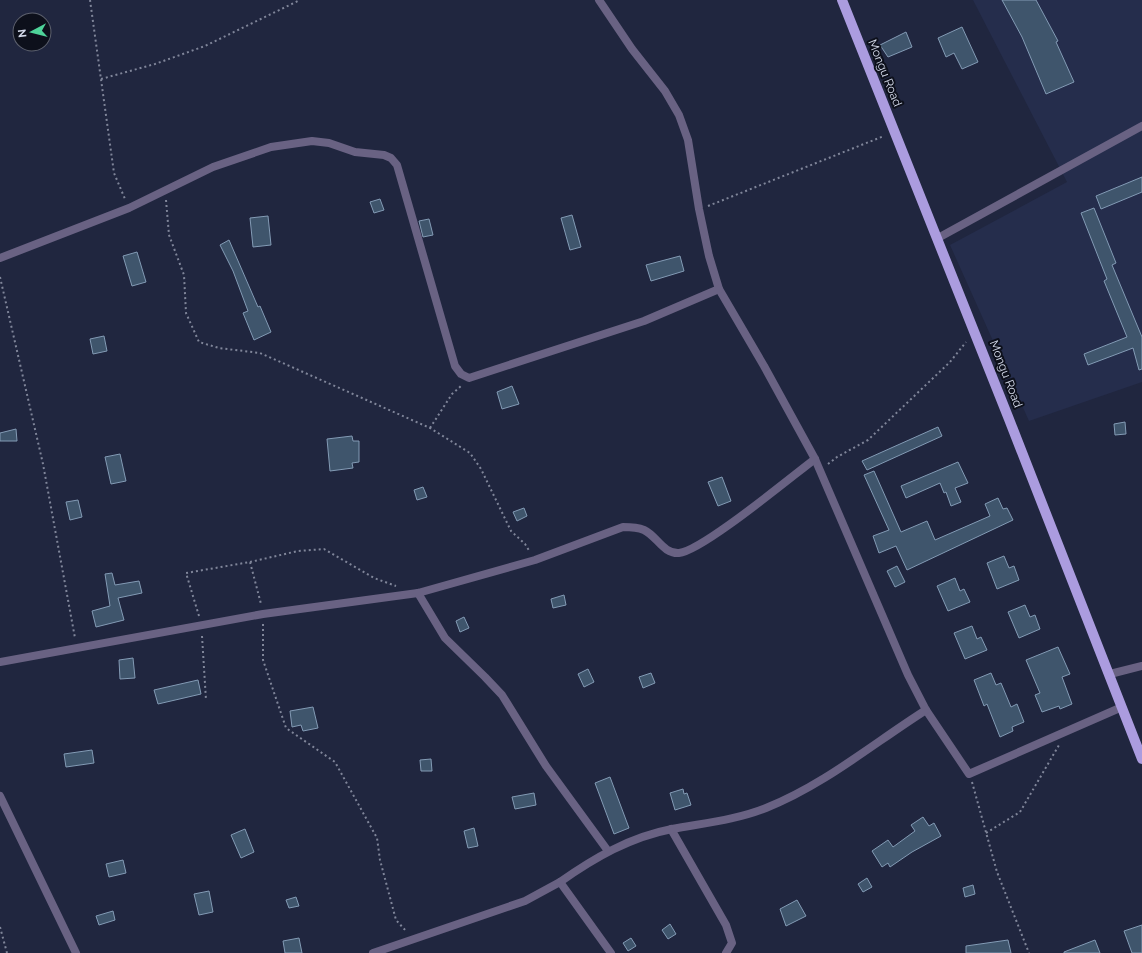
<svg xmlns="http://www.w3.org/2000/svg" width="1142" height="953" font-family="Raleway,sans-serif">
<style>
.built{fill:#252d4c}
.building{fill:#3f556c;stroke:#839bb5}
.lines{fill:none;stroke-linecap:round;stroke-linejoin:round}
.path{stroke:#80869a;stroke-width:2;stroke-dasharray:2 3;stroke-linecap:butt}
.minor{stroke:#696283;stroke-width:8}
.tertiary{stroke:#696283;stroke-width:8}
.primary{stroke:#ab9cdf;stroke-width:10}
.labels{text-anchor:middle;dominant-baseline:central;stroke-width:4;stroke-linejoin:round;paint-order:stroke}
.street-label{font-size:12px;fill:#d3d9e9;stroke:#0d101b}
</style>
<rect width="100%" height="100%" fill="#20263f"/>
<path class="built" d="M 973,0 L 1142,0 L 1142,382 L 1029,421 L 950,245 L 1067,182 Z"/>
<g class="building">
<path d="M 1002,0 L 1036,0 L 1058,41 L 1056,42 L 1074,82 L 1046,94 L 1022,37 Z"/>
<path d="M 962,27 L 978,62 L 962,69 L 954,53 L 946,57 L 938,38 Z"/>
<path d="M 906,32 L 912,47 L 888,57 L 880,45 Z"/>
<path d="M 1142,177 L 1142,192 L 1101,209 L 1096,196 Z"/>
<path d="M 380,199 L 384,210 L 374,213 L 370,202 Z"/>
<path d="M 1094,208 L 1116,263 L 1112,265 L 1142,337 L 1142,369 L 1139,370 L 1133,348 L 1088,365 L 1084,354 L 1127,337 L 1104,281 L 1107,279 L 1081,213 Z"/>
<path d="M 572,215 L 581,247 L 570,250 L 561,218 Z"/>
<path d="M 268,216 L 271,245 L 253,247 L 250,218 Z"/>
<path d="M 429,219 L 433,235 L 423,237 L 419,221 Z"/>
<path d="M 229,240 L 258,307 L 260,306 L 271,332 L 254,340 L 243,313 L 248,311 L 233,271 L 220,245 Z"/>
<path d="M 137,252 L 146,282 L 132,286 L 123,256 Z"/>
<path d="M 680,256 L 684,271 L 651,281 L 646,265 Z"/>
<path d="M 104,336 L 107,351 L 93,354 L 90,339 Z"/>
<path d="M 512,386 L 519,404 L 502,409 L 497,392 Z"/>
<path d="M 1125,422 L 1126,434 L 1115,435 L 1114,424 Z"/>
<path d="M 938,427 L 942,436 L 867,470 L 862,461 Z"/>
<path d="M 16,429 L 17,441 L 0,441 L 0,433 Z"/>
<path d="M 352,436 L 353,441 L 359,441 L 359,462 L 352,463 L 353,468 L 330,471 L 327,439 Z"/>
<path d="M 120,454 L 126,481 L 111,484 L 105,457 Z"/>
<path d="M 958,462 L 968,483 L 955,488 L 961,502 L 951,506 L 946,492 L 944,493 L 940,483 L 906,498 L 901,486 Z"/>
<path d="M 874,471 L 901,532 L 927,521 L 935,540 L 990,516 L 985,504 L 998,498 L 1003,509 L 1007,508 L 1013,520 L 907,570 L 896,546 L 879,553 L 873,536 L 889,530 L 864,475 Z"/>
<path d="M 722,477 L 731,501 L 718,506 L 708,482 Z"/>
<path d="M 423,487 L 427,497 L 417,500 L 414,490 Z"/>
<path d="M 78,500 L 82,517 L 70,520 L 66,502 Z"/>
<path d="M 524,508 L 527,516 L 517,521 L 513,512 Z"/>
<path d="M 1004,556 L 1009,568 L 1014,566 L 1019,580 L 997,589 L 987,563 Z"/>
<path d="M 897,566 L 905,582 L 895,587 L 887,571 Z"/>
<path d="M 112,573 L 115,585 L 139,581 L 142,593 L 118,598 L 124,620 L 96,627 L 92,611 L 110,606 L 105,574 Z"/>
<path d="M 955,578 L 960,591 L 964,589 L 970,602 L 948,611 L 937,586 Z"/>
<path d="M 564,595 L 566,605 L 553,608 L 551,599 Z"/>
<path d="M 1025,605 L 1030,617 L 1035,615 L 1040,629 L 1019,638 L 1008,612 Z"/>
<path d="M 464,617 L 469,628 L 460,632 L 456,621 Z"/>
<path d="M 972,626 L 977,639 L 981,637 L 987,650 L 965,659 L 954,633 Z"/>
<path d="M 1058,647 L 1070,674 L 1062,677 L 1072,704 L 1060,709 L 1059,706 L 1042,712 L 1035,695 L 1040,693 L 1026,660 Z"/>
<path d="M 133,658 L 135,678 L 120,679 L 119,660 Z"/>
<path d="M 588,669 L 594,682 L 584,687 L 578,674 Z"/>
<path d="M 651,673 L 655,683 L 643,688 L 639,677 Z"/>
<path d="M 991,673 L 996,685 L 1001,683 L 1011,707 L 1017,704 L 1024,722 L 1012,727 L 1013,731 L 1000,737 L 987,704 L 984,706 L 974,680 Z"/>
<path d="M 198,680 L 201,694 L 158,704 L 154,690 Z"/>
<path d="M 313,707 L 318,728 L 303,731 L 301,725 L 292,727 L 290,711 Z"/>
<path d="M 92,750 L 94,763 L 66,767 L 64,754 Z"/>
<path d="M 431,759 L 432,771 L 421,771 L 420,760 Z"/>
<path d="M 610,777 L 629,828 L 614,834 L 595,783 Z"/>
<path d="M 683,789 L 684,794 L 687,793 L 691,805 L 675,810 L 670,793 Z"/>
<path d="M 534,793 L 536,805 L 515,809 L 512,797 Z"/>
<path d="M 923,817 L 929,826 L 934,823 L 941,836 L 912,852 L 890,867 L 888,863 L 882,867 L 872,851 L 888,840 L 893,847 L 915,831 L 911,825 Z"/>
<path d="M 474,828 L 478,846 L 468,848 L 464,831 Z"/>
<path d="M 245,829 L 254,852 L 241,858 L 231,835 Z"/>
<path d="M 123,860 L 126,873 L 109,877 L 106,864 Z"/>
<path d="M 867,878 L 872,887 L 863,892 L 858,884 Z"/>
<path d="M 973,885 L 975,894 L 965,897 L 963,888 Z"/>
<path d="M 209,891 L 213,912 L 199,915 L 194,894 Z"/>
<path d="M 296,897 L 299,906 L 289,908 L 286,900 Z"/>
<path d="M 797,900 L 806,916 L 786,926 L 780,909 Z"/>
<path d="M 113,911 L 115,920 L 99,925 L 96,916 Z"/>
<path d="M 670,924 L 676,934 L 668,939 L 662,930 Z"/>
<path d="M 1142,925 L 1142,953 L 1132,953 L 1124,931 Z"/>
<path d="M 299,938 L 302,953 L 285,953 L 283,941 Z"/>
<path d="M 631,938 L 636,946 L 628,951 L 623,943 Z"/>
<path d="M 1008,940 L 1011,953 L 966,953 L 966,946 Z"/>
<path d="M 1095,940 L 1100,953 L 1064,953 L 1064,952 Z"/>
</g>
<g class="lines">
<g class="path">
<path d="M 90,0 L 114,173 L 125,199"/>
<path d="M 101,79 L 155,64 L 205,46 L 300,0"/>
<path d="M 166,200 L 169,235 L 184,275 L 186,313 L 199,342 L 219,348 L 260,353 L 430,428 L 470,453 L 481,469 L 511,531 L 525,544 L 530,552"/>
<path d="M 708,206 L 884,136"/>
<path d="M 0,277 L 43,464 L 75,638"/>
<path d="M 430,428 L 452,394 L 461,386"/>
<path d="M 828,464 L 837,457 L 868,440 L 950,362 L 966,342"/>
<path d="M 250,562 L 298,551 L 324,549 L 374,578 L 396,586"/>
<path d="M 199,616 L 186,573 L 250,562 L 261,604"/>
<path d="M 263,624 L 263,660 L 286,728 L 335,762 L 377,838 L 380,860 L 396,920 L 406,931"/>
<path d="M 202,636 L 206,700"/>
<path d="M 972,782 L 997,872 L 1029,953"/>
<path d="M 986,833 L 1020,812 L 1059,745"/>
<path d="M 0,927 L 7,953"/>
</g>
<g class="minor">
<path d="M 599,0 L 632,49 L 665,91 L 679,115 L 688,140 L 699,209 L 709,256 L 719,289 L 764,366 L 815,459 L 908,675 L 926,710 L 969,774 L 1122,707"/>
<path d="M 0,258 L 129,208 L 213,167 L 271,147 L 312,141 L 329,143 L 355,152 L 384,155 L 391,158 L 397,165 L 455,366 L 461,374 L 469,378 L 644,321 L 719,289"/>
<path d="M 418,593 L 445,638 L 485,677 L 502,695 L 546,766 L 608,851"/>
<path d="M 0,662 L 263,614 L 418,593 L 535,560 L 623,527 C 631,527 637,527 644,530 C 657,536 663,554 679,553 C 702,551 791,477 815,459"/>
<path d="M 1110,674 L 1142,666"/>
<path d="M 0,796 L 76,953"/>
<path d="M 671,829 L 726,925 L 732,943 L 726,953"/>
<path d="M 373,953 L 525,901 L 560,882"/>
<path d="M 611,953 L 560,882 C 594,858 630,837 672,829 C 704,823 736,820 766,808 C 824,785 874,743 926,710"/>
</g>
<path class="tertiary" d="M 938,238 L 1142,126"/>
<path class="primary" d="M 842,0 C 943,253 1044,505 1142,759"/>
</g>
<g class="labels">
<g class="street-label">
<text transform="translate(885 73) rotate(68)">Mongu Road</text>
<text transform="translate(1006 374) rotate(69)">Mongu Road</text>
</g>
</g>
<g transform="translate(32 32) rotate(263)"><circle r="19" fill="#0d101b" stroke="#5c606d"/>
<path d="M0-3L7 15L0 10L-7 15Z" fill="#4ed399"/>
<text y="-6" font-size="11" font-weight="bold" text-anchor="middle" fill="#d3d9e9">N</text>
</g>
</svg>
